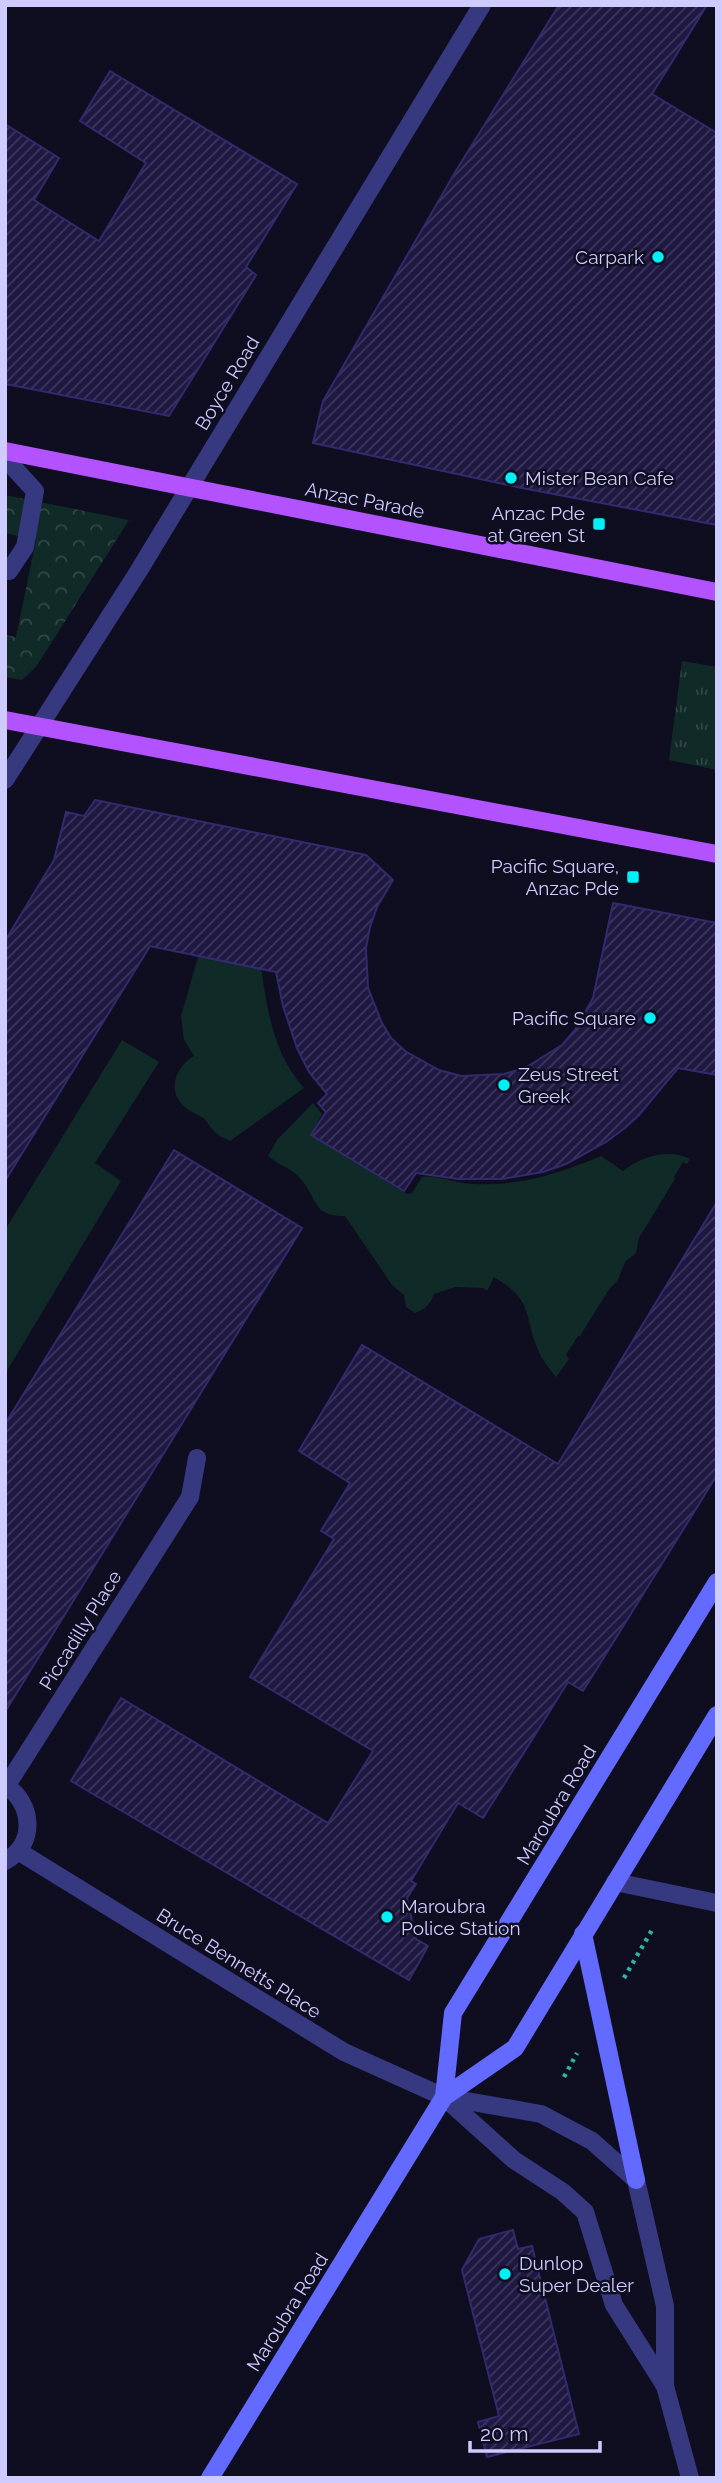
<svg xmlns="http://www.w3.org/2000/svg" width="722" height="2483" font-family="Raleway,sans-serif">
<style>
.grass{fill:url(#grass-tufts)}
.park{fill:url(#park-crowns)}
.garden{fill:#102a28}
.building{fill:url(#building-hatch);stroke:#332a6e;stroke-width:2}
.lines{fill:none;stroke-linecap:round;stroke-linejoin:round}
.path{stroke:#2cb3a1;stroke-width:4.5;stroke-dasharray:3.5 5;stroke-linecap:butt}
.service{stroke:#373980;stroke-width:18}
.minor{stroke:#373980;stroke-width:18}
.tertiary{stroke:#373980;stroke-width:18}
.secondary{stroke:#636aff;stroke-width:18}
.primary{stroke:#b253ff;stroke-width:18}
.poi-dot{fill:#00f0f7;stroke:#0f0d20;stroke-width:2.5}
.labels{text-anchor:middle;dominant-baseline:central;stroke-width:5;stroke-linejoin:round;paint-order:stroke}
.poi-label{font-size:19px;fill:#ceccff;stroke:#0f0d20;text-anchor:end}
.street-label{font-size:19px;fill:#ceccff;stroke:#0f0d20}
</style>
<defs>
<pattern id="grass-tufts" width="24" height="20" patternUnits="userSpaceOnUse" patternTransform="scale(1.75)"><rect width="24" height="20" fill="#102a28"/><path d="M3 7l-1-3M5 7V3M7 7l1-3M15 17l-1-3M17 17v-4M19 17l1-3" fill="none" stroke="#324848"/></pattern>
<pattern id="park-crowns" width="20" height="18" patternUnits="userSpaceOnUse" patternTransform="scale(1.75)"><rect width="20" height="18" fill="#102a28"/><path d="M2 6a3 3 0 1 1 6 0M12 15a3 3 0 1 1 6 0" fill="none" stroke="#324848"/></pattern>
<pattern id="building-hatch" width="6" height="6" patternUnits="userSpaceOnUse" patternTransform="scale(1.75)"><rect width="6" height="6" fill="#1e1842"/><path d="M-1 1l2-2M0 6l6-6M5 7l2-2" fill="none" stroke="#3e385e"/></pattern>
</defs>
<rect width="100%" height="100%" fill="#0f0d20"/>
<path class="grass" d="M 682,661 L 717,667 L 717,770 L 669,760 Z"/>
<path class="park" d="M 5,495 L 129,520 L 36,667 L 22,680 L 5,677 L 5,635 L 16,637 L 36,540 L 5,533 Z"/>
<g class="garden">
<path d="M 198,957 L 261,967 C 267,1010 274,1055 304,1088 L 230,1141 C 226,1139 220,1137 216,1133 C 210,1129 208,1121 202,1117 C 197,1114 191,1112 187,1109 C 166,1093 174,1068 194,1056 L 184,1040 L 181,1016 Z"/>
<path d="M 122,1040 L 159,1062 L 95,1163 L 121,1181 L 5,1374 L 5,1230 Z"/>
<path d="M 313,1103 L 322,1114 L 311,1135 L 407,1194 L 412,1193 L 422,1177 C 439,1175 457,1184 475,1184 C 520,1186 561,1173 601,1156 L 623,1171 C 640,1157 669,1148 690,1159 L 687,1164 L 683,1162 L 674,1177 L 675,1179 L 639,1238 L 636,1253 L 625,1262 L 617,1282 L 610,1288 L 580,1336 L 578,1336 L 566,1355 L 569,1359 L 556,1377 C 549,1368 542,1360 538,1350 C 523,1313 534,1301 494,1277 L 487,1291 L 483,1288 L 455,1287 L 434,1294 C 431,1304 425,1309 415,1313 L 406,1307 L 404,1295 L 392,1285 L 345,1216 C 310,1217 318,1195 297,1175 C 288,1167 277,1164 268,1156 L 277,1140 Z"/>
</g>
<g class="building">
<path d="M 559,5 L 707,5 L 652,94 L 717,133 L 717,525 L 522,488 L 313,443 L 323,401 L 457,169 Z"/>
<path d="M 110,71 L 297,184 L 246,267 L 256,275 L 169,416 L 5,384 L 5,124 L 59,158 L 34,200 L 99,241 L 146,163 L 80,121 Z"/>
<path d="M 95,800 L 366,855 L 393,880 L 377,907 L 370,927 L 366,948 L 368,988 L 382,1023 L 391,1038 L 405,1051 L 439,1070 L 461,1076 L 504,1074 L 525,1068 L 562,1045 L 575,1030 L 593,998 L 613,903 L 717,923 L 717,1075 L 678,1068 L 639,1115 L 625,1128 L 606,1142 L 566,1164 L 543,1172 L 502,1179 L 458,1179 L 416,1173 L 404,1191 L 311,1135 L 326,1112 L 318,1103 L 327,1094 L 309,1072 L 297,1048 L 283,1006 L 276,972 L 150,946 L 5,1181 L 5,941 L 54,860 L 66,812 L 84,816 Z"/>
<path d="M 174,1150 L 302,1228 L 5,1712 L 5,1424 Z"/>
<path d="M 717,1202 L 717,1475 L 583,1691 L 568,1682 L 483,1818 L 458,1803 L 411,1881 L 416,1884 L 407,1898 L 416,1939 L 428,1946 L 409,1980 L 71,1781 L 121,1698 L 328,1823 L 373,1751 L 250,1677 L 334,1539 L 321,1531 L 350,1483 L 299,1451 L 362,1345 L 558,1464 Z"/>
<path d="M 513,2230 L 518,2249 L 532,2246 L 579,2434 L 487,2457 L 478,2422 L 499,2416 L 462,2270 L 479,2239 Z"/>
</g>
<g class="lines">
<g class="path">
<path d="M 624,1978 L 652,1930"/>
<path d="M 564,2077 L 577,2053"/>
</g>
<g class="service">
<path d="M 5,458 L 35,491 L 25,547 L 9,571"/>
<path d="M 190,1497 L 197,1458"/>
</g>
<g class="minor">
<path d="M 5,780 L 138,572 L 482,5"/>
<path d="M 5,1785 C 33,1803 37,1844 5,1861"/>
<path d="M 7,1785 L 190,1497"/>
<path d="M 18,1851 L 344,2052 L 444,2097"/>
</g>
<g class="tertiary">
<path d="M 615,1882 L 717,1903"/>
<path d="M 444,2097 L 541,2114 L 592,2141 L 636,2180 L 665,2306 L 665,2386 L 690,2478"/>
<path d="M 445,2098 L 514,2160 L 563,2192 L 585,2212 L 614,2305 L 665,2386"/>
</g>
<g class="secondary">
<path d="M 583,1934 L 636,2180"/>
<path d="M 444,2097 L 453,2013 L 717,1582"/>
<path d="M 210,2478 L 444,2097 L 515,2048 L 717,1715"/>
</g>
<g class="primary">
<path d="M 5,451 L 717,592"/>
<path d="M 5,720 L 717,854"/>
</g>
</g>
<g class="poi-dot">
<circle cx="658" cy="257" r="7"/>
<circle cx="511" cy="478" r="7"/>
<rect x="592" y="517" width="14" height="14" rx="3.5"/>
<rect x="626" y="870" width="14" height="14" rx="3.5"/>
<circle cx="650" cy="1018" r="7"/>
<circle cx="504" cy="1085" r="7"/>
<circle cx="387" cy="1917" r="7"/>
<circle cx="505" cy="2274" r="7"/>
</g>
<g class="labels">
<g class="poi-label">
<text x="644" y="257">Carpark</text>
<text x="525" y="478" text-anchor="start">Mister Bean Cafe</text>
<text x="585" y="513">Anzac Pde<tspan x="585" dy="22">at Green St</tspan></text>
<text x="619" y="866">Pacific Square,<tspan x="619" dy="22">Anzac Pde</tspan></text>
<text x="636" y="1018">Pacific Square</text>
<text x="518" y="1074" text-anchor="start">Zeus Street<tspan x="518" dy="22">Greek</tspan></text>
<text x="401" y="1906" text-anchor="start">Maroubra<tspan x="401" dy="22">Police Station</tspan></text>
<text x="519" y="2263" text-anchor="start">Dunlop<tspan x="519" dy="22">Super Dealer</tspan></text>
</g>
<g class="street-label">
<text transform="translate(227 383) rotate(-59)">Boyce Road</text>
<text transform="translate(365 500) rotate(11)">Anzac Parade</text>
<text transform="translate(80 1630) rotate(-58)">Piccadilly Place</text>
<text transform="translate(556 1805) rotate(-59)">Maroubra Road</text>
<text transform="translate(239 1963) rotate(32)">Bruce Bennetts Place</text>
<text transform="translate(287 2312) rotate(-58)">Maroubra Road</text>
</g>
</g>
<rect width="722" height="2483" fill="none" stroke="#ceccff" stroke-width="14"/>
<path d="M470 2441v10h130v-10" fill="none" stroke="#ceccff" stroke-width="3.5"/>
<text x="480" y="2441" font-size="21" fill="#ceccff" stroke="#0f0d20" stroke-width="5" paint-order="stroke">20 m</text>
</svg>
